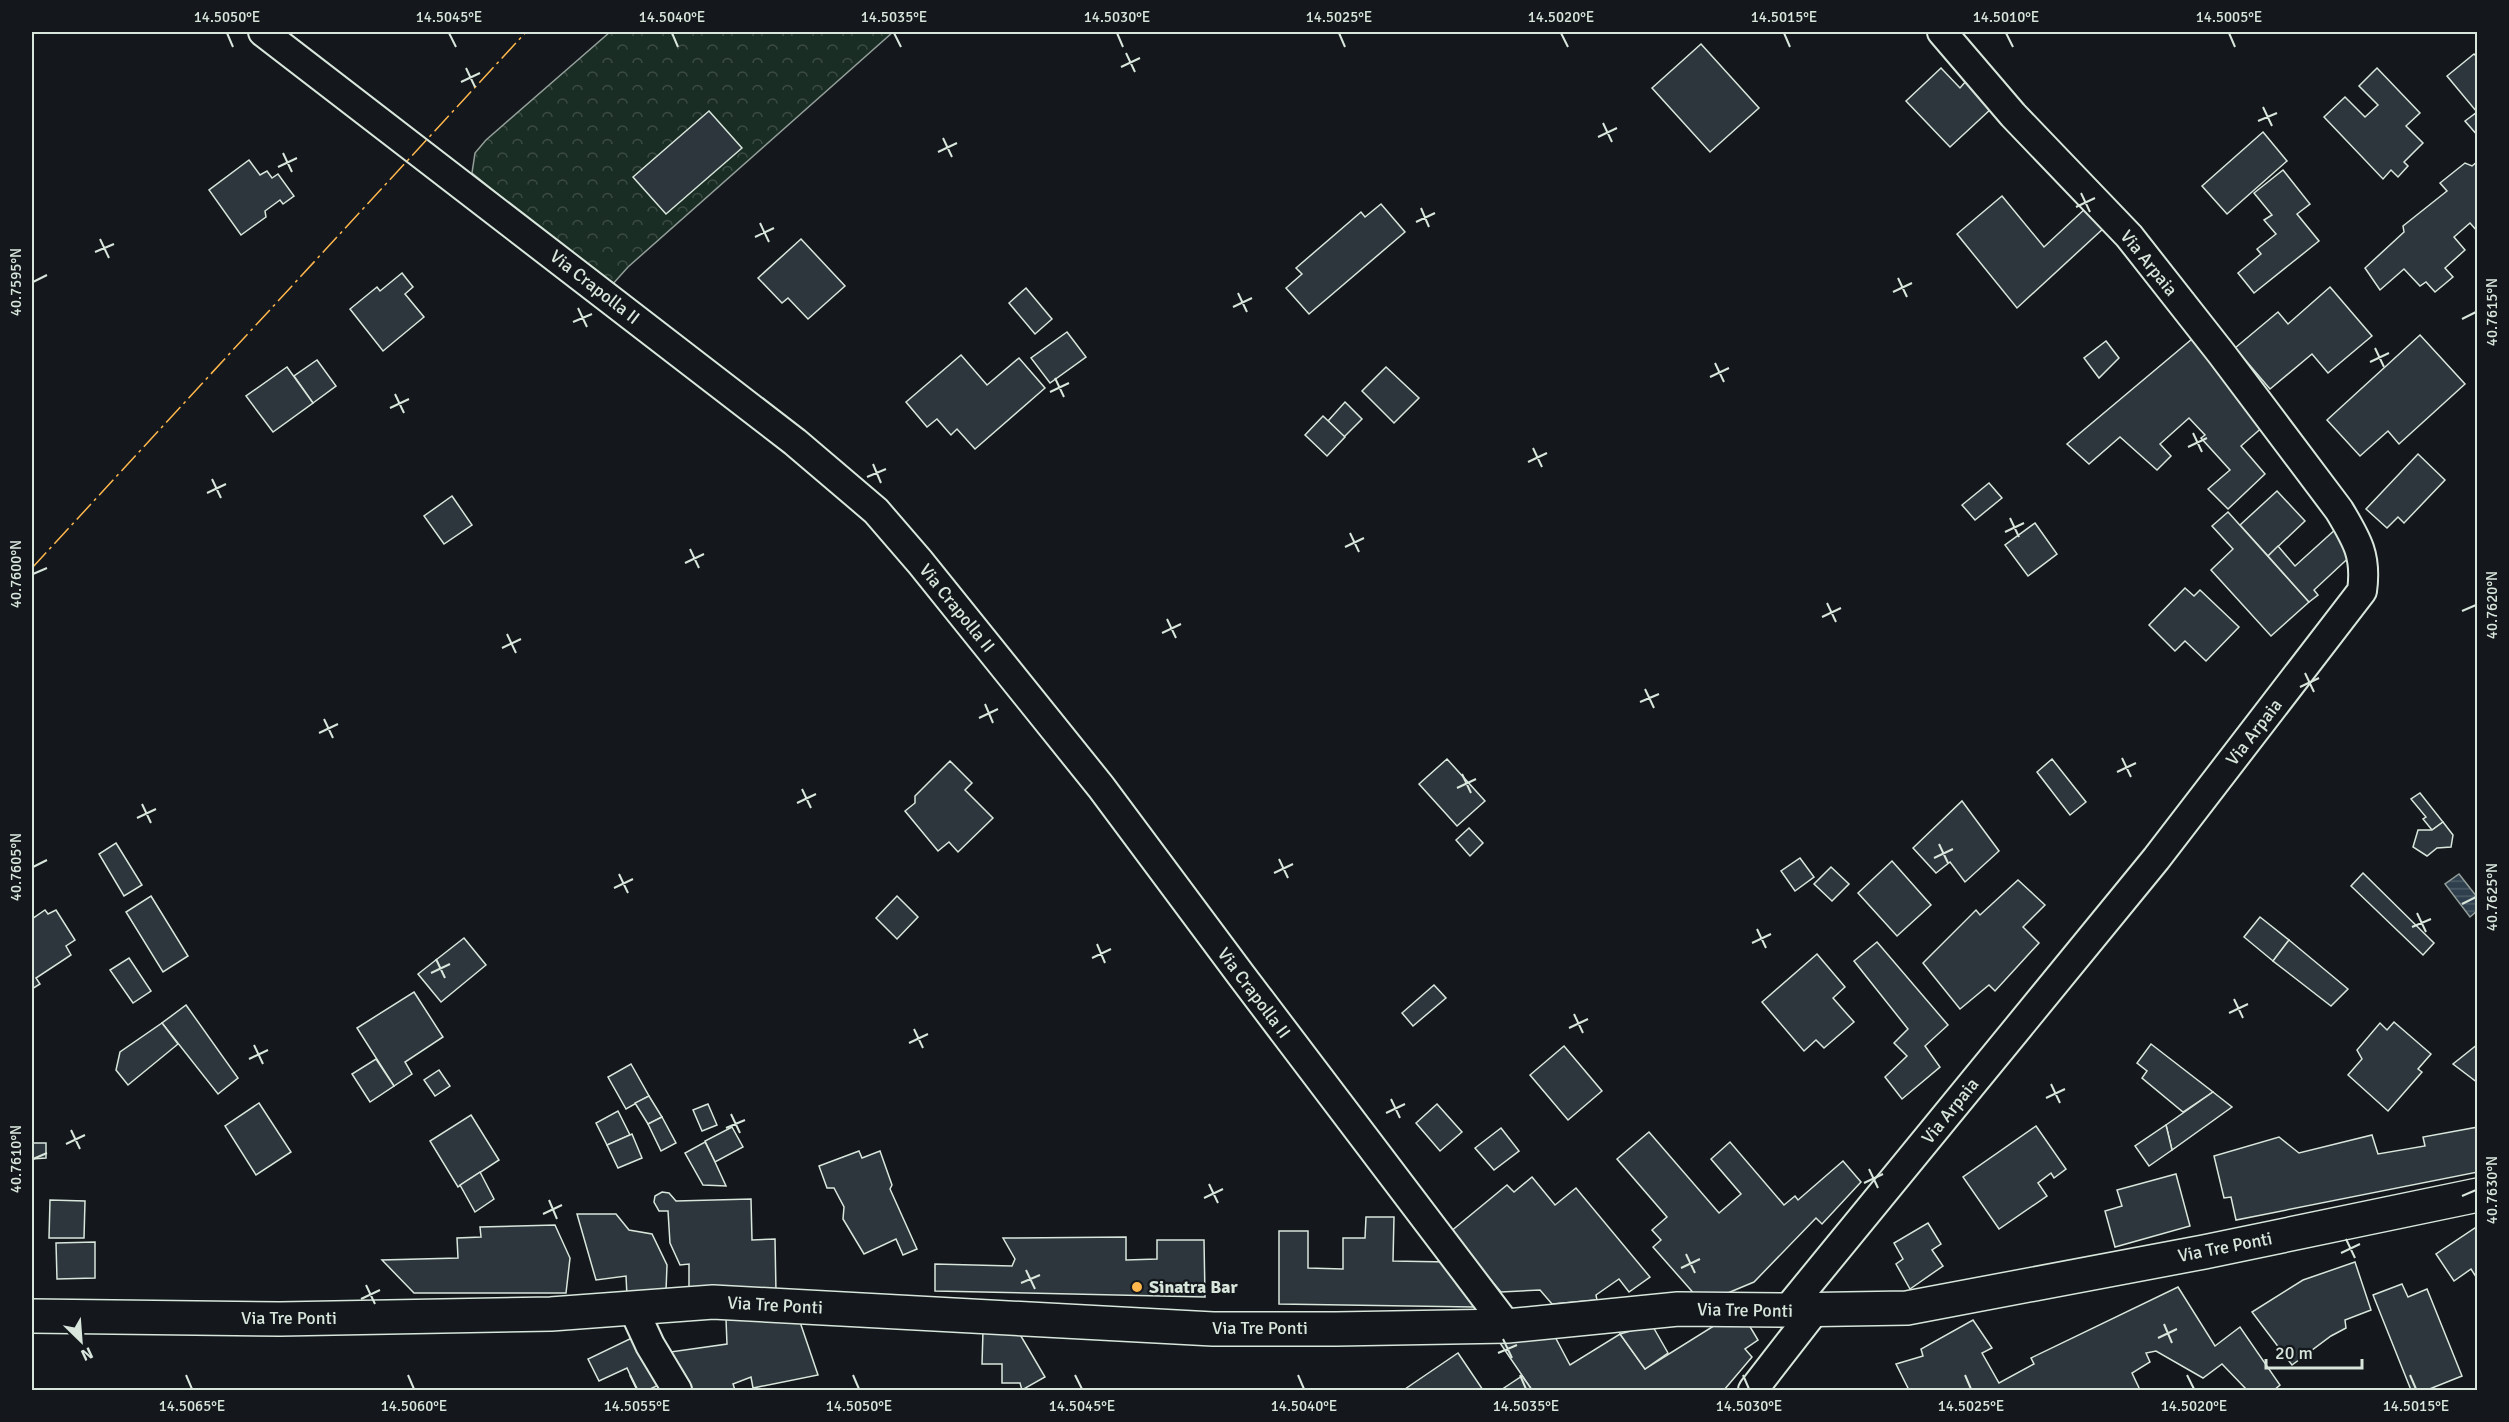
<svg xmlns="http://www.w3.org/2000/svg" width="2509" height="1422" font-family="Signika,sans-serif">
<style>
.park{fill:url(#park-crowns);stroke:#939e99;stroke-width:1.5}
.water{fill:url(#water-rules);stroke:#939e99;stroke-width:1.5}
.building{fill:#2c363c;stroke:#d8e6dc;stroke-width:1.5}
.lines{fill:none;stroke-linecap:round;stroke-linejoin:round}
.minor-casing{stroke:#d8e6dc;stroke-width:32}
.tertiary-casing{stroke:#d8e6dc;stroke-width:36}
.minor{stroke:#14181c;stroke-width:28}
.tertiary{stroke:#14181c;stroke-width:33}
.power{stroke:#ffb74d;stroke-width:1.5;stroke-dasharray:21 4.5 3 4.5;stroke-linecap:butt}
.ticks{fill:none;stroke:#d8e6dc;stroke-width:2}
.poi-dot{fill:#ffb74d;stroke:#14181c;stroke-width:2}
.labels{text-anchor:middle;dominant-baseline:central;stroke-width:4.5;stroke-linejoin:round;paint-order:stroke}
.street-label{font-size:18px;fill:#d8e6dc;stroke:#14181c}
.poi-label{font-size:18px;font-weight:bold;fill:#d8e6dc;stroke:#14181c;text-anchor:start}
.neatline{fill:none;stroke:#d8e6dc;stroke-width:2}
.ticks-label{font-size:15px;text-anchor:middle;fill:#d8e6dc}
</style>
<defs>
<pattern id="park-crowns" width="20" height="18" patternUnits="userSpaceOnUse" patternTransform="scale(1.5)"><rect width="20" height="18" fill="#1a2d24"/><path d="M2 6a3 3 0 1 1 6 0M12 15a3 3 0 1 1 6 0" fill="none" stroke="#3b4b43"/></pattern>
<pattern id="water-rules" width="6" height="5" patternUnits="userSpaceOnUse" patternTransform="scale(1.5)"><rect width="6" height="5" fill="#2f3f4d"/><path d="M0 2.5h6" fill="none" stroke="#4c5b66"/></pattern>
</defs>
<rect width="100%" height="100%" fill="#14181c"/>
<path class="park" d="M 610,32 L 893,32 L 628,267 L 611,286 L 472,173 L 475,153 L 486,140 Z"/>
<path class="water" d="M 2459,874 L 2477,897 L 2477,911 L 2470,917 L 2445,884 Z"/>
<g class="building">
<path d="M 1701,44 L 1759,108 L 1710,152 L 1652,88 Z"/>
<path d="M 2474,54 L 2478,58 L 2478,136 L 2465,121 L 2477,112 L 2447,76 Z"/>
<path d="M 1941,68 L 1960,88 L 1966,81 L 1992,108 L 1950,147 L 1906,101 Z"/>
<path d="M 2377,68 L 2420,113 L 2406,126 L 2423,143 L 2404,162 L 2408,166 L 2398,177 L 2391,170 L 2383,179 L 2324,117 L 2345,97 L 2365,117 L 2378,105 L 2359,86 Z"/>
<path d="M 709,111 L 742,148 L 666,214 L 633,177 Z"/>
<path d="M 2263,132 L 2287,161 L 2227,214 L 2202,186 Z"/>
<path d="M 249,160 L 260,175 L 267,171 L 272,178 L 278,174 L 294,196 L 283,204 L 280,200 L 265,211 L 266,217 L 241,235 L 209,190 Z"/>
<path d="M 2478,161 L 2478,232 L 2470,223 L 2454,237 L 2465,250 L 2445,268 L 2453,277 L 2435,292 L 2426,282 L 2420,286 L 2404,269 L 2380,290 L 2365,268 L 2404,232 L 2403,226 L 2447,191 L 2440,183 L 2465,163 L 2472,166 Z"/>
<path d="M 2283,170 L 2310,204 L 2297,214 L 2319,241 L 2254,293 L 2238,273 L 2261,254 L 2257,249 L 2276,234 L 2264,220 L 2272,215 L 2254,193 Z"/>
<path d="M 2002,196 L 2044,247 L 2088,206 L 2105,227 L 2017,308 L 1957,234 Z"/>
<path d="M 1381,204 L 1405,232 L 1309,314 L 1286,288 L 1302,274 L 1296,268 L 1361,212 L 1365,217 Z"/>
<path d="M 801,239 L 845,286 L 808,319 L 788,298 L 782,303 L 758,278 Z"/>
<path d="M 402,273 L 413,287 L 405,294 L 424,317 L 383,351 L 350,309 L 377,287 L 380,291 Z"/>
<path d="M 2330,287 L 2372,336 L 2328,373 L 2312,354 L 2270,389 L 2235,348 L 2278,312 L 2288,324 Z"/>
<path d="M 1026,288 L 1052,319 L 1035,334 L 1009,303 Z"/>
<path d="M 1067,332 L 1086,357 L 1050,383 L 1031,358 Z"/>
<path d="M 2420,335 L 2465,384 L 2399,444 L 2388,431 L 2360,456 L 2327,420 Z"/>
<path d="M 2192,339 L 2265,425 L 2241,446 L 2265,474 L 2228,509 L 2208,489 L 2230,470 L 2201,438 L 2205,435 L 2189,418 L 2160,444 L 2171,456 L 2157,470 L 2120,437 L 2089,464 L 2067,444 Z"/>
<path d="M 2106,341 L 2119,358 L 2099,378 L 2084,358 Z"/>
<path d="M 961,355 L 987,385 L 1019,358 L 1045,388 L 975,449 L 957,429 L 951,435 L 937,419 L 927,427 L 906,402 Z"/>
<path d="M 317,360 L 336,386 L 313,403 L 294,376 Z"/>
<path d="M 287,367 L 313,403 L 273,432 L 246,396 Z"/>
<path d="M 1386,367 L 1419,398 L 1394,423 L 1362,391 Z"/>
<path d="M 1345,402 L 1362,419 L 1344,437 L 1328,421 Z"/>
<path d="M 1323,416 L 1345,437 L 1327,456 L 1305,435 Z"/>
<path d="M 2418,454 L 2445,480 L 2404,523 L 2398,517 L 2387,528 L 2366,509 Z"/>
<path d="M 1989,483 L 2002,498 L 1975,520 L 1962,505 Z"/>
<path d="M 2277,491 L 2305,521 L 2268,556 L 2240,525 Z"/>
<path d="M 452,496 L 472,525 L 444,544 L 424,516 Z"/>
<path d="M 2228,512 L 2309,602 L 2271,636 L 2211,570 L 2233,549 L 2212,526 Z"/>
<path d="M 2035,523 L 2057,554 L 2028,576 L 2005,545 Z"/>
<path d="M 2337,528 L 2357,550 L 2314,590 L 2318,595 L 2309,602 L 2268,556 L 2278,546 L 2295,566 Z"/>
<path d="M 2185,588 L 2194,596 L 2200,590 L 2239,627 L 2206,661 L 2185,641 L 2175,651 L 2149,625 Z"/>
<path d="M 1447,759 L 1485,801 L 1457,826 L 1419,784 Z"/>
<path d="M 2052,759 L 2086,802 L 2070,815 L 2037,772 Z"/>
<path d="M 950,761 L 972,783 L 965,790 L 993,818 L 958,852 L 949,842 L 938,851 L 905,811 L 915,803 L 915,796 Z"/>
<path d="M 2420,793 L 2443,822 L 2432,830 L 2423,819 L 2426,817 L 2411,799 Z"/>
<path d="M 1962,801 L 1999,851 L 1965,882 L 1950,862 L 1936,873 L 1913,848 Z"/>
<path d="M 2443,822 L 2453,835 L 2451,847 L 2437,848 L 2427,856 L 2413,847 L 2418,830 L 2432,830 Z"/>
<path d="M 1469,828 L 1483,843 L 1470,856 L 1456,840 Z"/>
<path d="M 116,843 L 142,885 L 124,896 L 99,854 Z"/>
<path d="M 1800,858 L 1814,877 L 1795,891 L 1781,871 Z"/>
<path d="M 1892,861 L 1931,905 L 1897,936 L 1858,893 Z"/>
<path d="M 1831,867 L 1849,884 L 1832,901 L 1814,884 Z"/>
<path d="M 2363,873 L 2434,943 L 2423,955 L 2351,886 Z"/>
<path d="M 2018,880 L 2045,905 L 2023,927 L 2039,943 L 1995,991 L 1989,985 L 1960,1009 L 1923,963 L 1976,910 L 1980,915 Z"/>
<path d="M 151,896 L 188,956 L 163,972 L 126,912 Z"/>
<path d="M 897,896 L 918,917 L 897,939 L 876,918 Z"/>
<path d="M 45,910 L 48,914 L 56,910 L 75,940 L 66,946 L 71,955 L 36,978 L 40,984 L 32,989 L 32,919 Z"/>
<path d="M 2260,917 L 2289,940 L 2273,961 L 2244,937 Z"/>
<path d="M 464,938 L 486,965 L 441,1002 L 418,974 Z"/>
<path d="M 2289,940 L 2348,989 L 2331,1006 L 2273,961 Z"/>
<path d="M 1877,942 L 1948,1025 L 1925,1046 L 1940,1067 L 1902,1099 L 1885,1077 L 1907,1056 L 1894,1043 L 1908,1029 L 1854,961 Z"/>
<path d="M 1817,954 L 1845,987 L 1833,998 L 1854,1022 L 1824,1048 L 1816,1040 L 1804,1051 L 1762,1002 Z"/>
<path d="M 129,958 L 151,991 L 133,1003 L 110,970 Z"/>
<path d="M 1434,985 L 1446,998 L 1413,1026 L 1402,1013 Z"/>
<path d="M 414,992 L 443,1037 L 405,1062 L 412,1074 L 394,1086 L 357,1028 Z"/>
<path d="M 186,1005 L 238,1078 L 218,1094 L 162,1023 Z"/>
<path d="M 2394,1022 L 2431,1054 L 2418,1069 L 2422,1072 L 2388,1111 L 2348,1075 L 2362,1059 L 2357,1050 L 2380,1023 L 2387,1030 Z"/>
<path d="M 162,1023 L 178,1044 L 128,1085 L 116,1070 L 120,1052 Z"/>
<path d="M 2151,1044 L 2213,1092 L 2183,1112 L 2142,1078 L 2147,1071 L 2137,1063 Z"/>
<path d="M 2478,1044 L 2478,1083 L 2453,1064 Z"/>
<path d="M 1564,1046 L 1602,1091 L 1568,1120 L 1530,1075 Z"/>
<path d="M 376,1059 L 394,1086 L 370,1102 L 352,1074 Z"/>
<path d="M 631,1064 L 649,1096 L 626,1109 L 608,1077 Z"/>
<path d="M 439,1070 L 450,1086 L 435,1096 L 424,1080 Z"/>
<path d="M 2213,1092 L 2232,1107 L 2172,1150 L 2166,1125 Z"/>
<path d="M 649,1096 L 662,1117 L 648,1124 L 635,1103 Z"/>
<path d="M 259,1103 L 291,1152 L 256,1175 L 225,1126 Z"/>
<path d="M 708,1104 L 717,1125 L 702,1131 L 693,1110 Z"/>
<path d="M 1437,1104 L 1462,1132 L 1440,1151 L 1416,1123 Z"/>
<path d="M 618,1111 L 630,1135 L 607,1145 L 596,1123 Z"/>
<path d="M 471,1115 L 499,1160 L 458,1187 L 430,1141 Z"/>
<path d="M 662,1117 L 676,1143 L 661,1151 L 648,1124 Z"/>
<path d="M 2166,1125 L 2172,1150 L 2149,1166 L 2135,1146 Z"/>
<path d="M 2036,1126 L 2066,1169 L 2054,1178 L 2051,1173 L 2038,1183 L 2047,1196 L 1999,1229 L 1963,1177 Z"/>
<path d="M 732,1127 L 743,1147 L 715,1162 L 705,1141 Z"/>
<path d="M 2478,1127 L 2478,1172 L 2236,1220 L 2231,1197 L 2224,1198 L 2214,1156 L 2279,1137 L 2299,1153 L 2372,1135 L 2378,1154 L 2425,1146 L 2423,1137 Z"/>
<path d="M 1501,1128 L 1519,1151 L 1494,1170 L 1475,1148 Z"/>
<path d="M 1649,1132 L 1719,1213 L 1741,1194 L 1711,1159 L 1730,1142 L 1784,1205 L 1795,1196 L 1798,1200 L 1843,1161 L 1861,1182 L 1822,1224 L 1816,1218 L 1754,1282 L 1723,1295 L 1697,1297 L 1653,1247 L 1661,1240 L 1652,1230 L 1667,1217 L 1617,1159 Z"/>
<path d="M 632,1134 L 642,1158 L 618,1168 L 607,1145 Z"/>
<path d="M 705,1142 L 715,1162 L 726,1186 L 703,1185 L 685,1153 Z"/>
<path d="M 32,1143 L 46,1143 L 46,1158 L 32,1159 Z"/>
<path d="M 859,1151 L 862,1158 L 880,1151 L 892,1185 L 890,1189 L 917,1249 L 903,1255 L 896,1239 L 864,1254 L 843,1219 L 844,1207 L 834,1188 L 827,1188 L 819,1166 Z"/>
<path d="M 480,1172 L 494,1199 L 475,1212 L 460,1185 Z"/>
<path d="M 2176,1174 L 2190,1226 L 2115,1247 L 2105,1211 L 2122,1206 L 2117,1190 Z"/>
<path d="M 1532,1177 L 1555,1205 L 1576,1188 L 1650,1277 L 1629,1292 L 1619,1279 L 1596,1295 L 1597,1300 L 1552,1304 L 1540,1290 L 1501,1292 L 1450,1232 L 1507,1185 L 1514,1192 Z"/>
<path d="M 662,1192 L 669,1193 L 676,1201 L 751,1199 L 752,1240 L 775,1239 L 776,1292 L 689,1292 L 689,1264 L 680,1265 L 670,1243 L 668,1211 L 659,1211 L 654,1202 L 655,1196 Z"/>
<path d="M 50,1200 L 85,1201 L 84,1238 L 49,1238 Z"/>
<path d="M 577,1214 L 616,1214 L 629,1230 L 652,1234 L 667,1265 L 666,1291 L 627,1296 L 626,1276 L 596,1280 Z"/>
<path d="M 1366,1217 L 1394,1217 L 1393,1261 L 1448,1262 L 1474,1307 L 1279,1304 L 1279,1231 L 1308,1231 L 1308,1268 L 1343,1269 L 1343,1238 L 1365,1238 Z"/>
<path d="M 1928,1223 L 1941,1244 L 1932,1250 L 1943,1266 L 1910,1289 L 1896,1264 L 1903,1259 L 1894,1243 Z"/>
<path d="M 555,1225 L 570,1258 L 566,1293 L 414,1293 L 382,1260 L 458,1258 L 457,1238 L 481,1237 L 480,1227 Z"/>
<path d="M 2478,1226 L 2478,1280 L 2471,1269 L 2454,1281 L 2436,1254 Z"/>
<path d="M 1126,1237 L 1126,1260 L 1157,1259 L 1157,1240 L 1204,1240 L 1205,1297 L 935,1291 L 935,1264 L 1012,1266 L 1015,1259 L 1003,1238 Z"/>
<path d="M 95,1242 L 95,1278 L 57,1279 L 56,1243 Z"/>
<path d="M 2355,1262 L 2371,1310 L 2345,1320 L 2346,1328 L 2331,1336 L 2292,1365 L 2252,1312 L 2303,1280 Z"/>
<path d="M 2402,1284 L 2408,1297 L 2427,1289 L 2462,1376 L 2427,1390 L 2411,1390 L 2373,1295 Z"/>
<path d="M 2178,1287 L 2215,1346 L 2240,1327 L 2280,1385 L 2274,1390 L 2247,1390 L 2222,1364 L 2203,1378 L 2156,1351 L 2146,1353 L 2150,1362 L 2132,1373 L 2140,1390 L 1909,1390 L 1896,1364 L 1923,1356 L 1921,1349 L 1973,1320 L 1992,1348 L 1982,1353 L 1999,1383 L 2034,1364 L 2031,1358 Z"/>
<path d="M 726,1319 L 800,1322 L 818,1375 L 753,1388 L 751,1377 L 733,1384 L 735,1390 L 687,1390 L 663,1353 L 727,1344 Z"/>
<path d="M 1746,1320 L 1758,1340 L 1745,1349 L 1752,1357 L 1724,1390 L 1532,1390 L 1500,1343 L 1553,1333 L 1570,1365 L 1620,1334 L 1645,1369 L 1720,1322 Z"/>
<path d="M 1652,1325 L 1668,1353 L 1645,1369 L 1620,1334 Z"/>
<path d="M 983,1331 L 1018,1331 L 1045,1377 L 1022,1390 L 1020,1383 L 1002,1383 L 1002,1364 L 982,1364 Z"/>
<path d="M 638,1335 L 661,1384 L 648,1390 L 637,1390 L 627,1368 L 599,1381 L 588,1359 Z"/>
<path d="M 1458,1353 L 1483,1390 L 1406,1390 L 1405,1389 Z"/>
<path d="M 1522,1376 L 1532,1390 L 1501,1390 Z"/>
</g>
<g class="lines">
<g class="minor-casing">
<g id="minor">
<path d="M 263,32 L 795,442 L 876,511 L 920,562 L 1101,787 L 1241,975 L 1507,1326"/>
<path d="M 633,1308 L 650,1345 L 677,1390"/>
<path d="M 1787,1310 L 2156,859 L 2362,591 C 2367,556 2357,540 2339,510 L 2221,353 L 2129,236 L 2013,115 L 1942,32"/>
<path d="M 1753,1390 L 1815,1310"/>
</g>
</g>
<g class="tertiary-casing">
<path id="tertiary" d="M 32,1316 L 280,1319 L 551,1314 L 713,1302 L 1213,1329 L 1336,1329 L 1507,1326 L 1678,1309 L 1787,1310 L 1907,1308 L 2204,1252 L 2478,1195"/>
</g>
<use href="#minor" class="minor"/>
<use href="#tertiary" class="tertiary"/>
<path class="power" d="M 32,568 L 526,32"/>
</g>
<path class="ticks" d="M 227,33 L 233,47M 449,33 L 456,47M 672,33 L 678,47M 894,33 L 901,47M 1117,33 L 1123,47M 1339,33 L 1345,47M 1561,33 L 1568,47M 1784,33 L 1790,47M 2006,33 L 2013,47M 2229,33 L 2235,47M 1126,53 L 1135,72M 1121,67 L 1140,58M 466,68 L 475,87M 461,82 L 480,73M 2263,107 L 2272,126M 2258,121 L 2277,113M 1603,123 L 1612,142M 1598,137 L 1617,128M 943,138 L 952,157M 938,152 L 957,143M 283,153 L 292,172M 278,167 L 297,158M 2081,193 L 2090,212M 2076,207 L 2095,198M 1421,208 L 1429,227M 1416,222 L 1435,213M 760,223 L 769,242M 755,237 L 774,228M 100,239 L 109,258M 95,252 L 114,244M 1898,278 L 1907,297M 33,282 L 47,275M 1893,292 L 1912,283M 1238,293 L 1247,312M 1233,307 L 1252,298M 578,308 L 587,327M 2462,319 L 2476,312M 573,322 L 592,314M 2375,348 L 2384,367M 2370,362 L 2389,353M 1715,363 L 1724,382M 1710,377 L 1729,368M 1055,378 L 1064,397M 1050,392 L 1069,383M 395,394 L 404,413M 390,408 L 409,399M 2193,433 L 2202,452M 2188,447 L 2207,438M 1533,448 L 1542,467M 1528,462 L 1547,453M 873,464 L 881,483M 867,477 L 886,469M 212,479 L 221,498M 207,493 L 226,484M 2010,518 L 2019,537M 2005,532 L 2024,523M 1350,533 L 1359,552M 1345,547 L 1364,538M 690,549 L 699,568M 685,563 L 704,554M 33,574 L 47,568M 1827,603 L 1836,622M 2462,611 L 2476,605M 1822,617 L 1841,608M 1167,619 L 1176,638M 1162,633 L 1181,624M 507,634 L 516,653M 502,648 L 521,639M 2305,673 L 2314,692M 2300,687 L 2319,678M 1645,689 L 1654,708M 1640,702 L 1659,694M 985,704 L 993,723M 979,718 L 998,709M 324,719 L 333,738M 319,733 L 338,724M 2122,758 L 2131,777M 2117,772 L 2136,763M 1462,774 L 1471,793M 1457,788 L 1476,779M 802,789 L 811,808M 797,803 L 816,794M 142,804 L 151,823M 137,818 L 156,809M 1939,844 L 1948,863M 1934,858 L 1953,849M 1279,859 L 1288,878M 33,867 L 47,860M 1274,873 L 1293,864M 619,874 L 628,893M 614,888 L 633,879M 2462,904 L 2476,897M 2417,913 L 2426,932M 2412,927 L 2431,919M 1757,929 L 1766,948M 1752,943 L 1771,934M 1097,944 L 1105,963M 1092,958 L 1111,949M 436,959 L 445,978M 431,973 L 450,964M 2234,999 L 2243,1018M 2229,1013 L 2248,1004M 1574,1014 L 1583,1033M 1569,1028 L 1588,1019M 914,1029 L 923,1048M 909,1043 L 928,1034M 254,1045 L 263,1064M 249,1059 L 268,1050M 2051,1084 L 2060,1103M 2046,1098 L 2065,1089M 1391,1099 L 1400,1118M 1386,1113 L 1405,1104M 731,1114 L 740,1133M 726,1128 L 745,1120M 71,1130 L 80,1149M 66,1144 L 85,1135M 33,1159 L 47,1153M 1869,1169 L 1878,1188M 1864,1183 L 1883,1174M 1209,1184 L 1218,1203M 2462,1196 L 2476,1190M 1204,1198 L 1223,1189M 549,1200 L 557,1219M 543,1214 L 562,1205M 2346,1239 L 2355,1258M 2341,1253 L 2360,1244M 1686,1254 L 1695,1273M 1681,1268 L 1700,1259M 1026,1270 L 1035,1289M 1021,1283 L 1040,1275M 366,1285 L 375,1304M 361,1299 L 380,1290M 2164,1324 L 2172,1343M 2158,1338 L 2177,1329M 1503,1339 L 1512,1358M 1498,1353 L 1517,1345M 186,1375 L 192,1389M 408,1375 L 414,1389M 630,1375 L 637,1389M 853,1375 L 859,1389M 1075,1375 L 1082,1389M 1298,1375 L 1304,1389M 1520,1375 L 1526,1389M 1743,1375 L 1749,1389M 1965,1375 L 1971,1389M 2187,1375 L 2194,1389M 2410,1375 L 2416,1389"/>
<circle class="poi-dot" cx="1137" cy="1287" r="6"/>
<g class="labels">
<g class="street-label">
<text transform="translate(2149 263) rotate(51)">Via Arpaia</text>
<text transform="translate(595 287) rotate(38)">Via Crapolla II</text>
<text transform="translate(957 608) rotate(51)">Via Crapolla II</text>
<text transform="translate(2254 732) rotate(-52)">Via Arpaia</text>
<text transform="translate(1254 993) rotate(53)">Via Crapolla II</text>
<text transform="translate(1950 1111) rotate(-51)">Via Arpaia</text>
<text transform="translate(2225 1247) rotate(-11)">Via Tre Ponti</text>
<text transform="translate(775 1305) rotate(3)">Via Tre Ponti</text>
<text transform="translate(1745 1310) rotate(1)">Via Tre Ponti</text>
<text x="289" y="1318">Via Tre Ponti</text>
<text x="1260" y="1328">Via Tre Ponti</text>
</g>
<g class="poi-label">
<text x="1149" y="1287">Sinatra Bar</text>
</g>
</g>
<rect width="2509" height="1422" fill="none" stroke="#14181c" stroke-width="66"/>
<g transform="translate(81 1341) rotate(155)" stroke="#14181c" stroke-width="4.5" paint-order="stroke">
<path d="M0-4.5L10 22L0 15L-10 22Z" fill="#d8e6dc"/>
<text y="-9" font-size="16" font-weight="bold" text-anchor="middle" fill="#d8e6dc">N</text>
</g>
<path d="M2266 1359v9h96v-9" fill="none" stroke="#d8e6dc" stroke-width="3"/>
<text x="2275" y="1359" font-size="18" fill="#d8e6dc" stroke="#14181c" stroke-width="4.5" paint-order="stroke">20 m</text>
<rect x="33" y="33" width="2443" height="1356" class="neatline"/>
<g class="ticks-label">
<text x="227" y="22">14.5050°E</text>
<text x="449" y="22">14.5045°E</text>
<text x="672" y="22">14.5040°E</text>
<text x="894" y="22">14.5035°E</text>
<text x="1117" y="22">14.5030°E</text>
<text x="1339" y="22">14.5025°E</text>
<text x="1561" y="22">14.5020°E</text>
<text x="1784" y="22">14.5015°E</text>
<text x="2006" y="22">14.5010°E</text>
<text x="2229" y="22">14.5005°E</text>
<text transform="translate(16 282) rotate(-90)" y="5">40.7595°N</text>
<text transform="translate(2492 312) rotate(-90)" y="5">40.7615°N</text>
<text transform="translate(16 574) rotate(-90)" y="5">40.7600°N</text>
<text transform="translate(2492 605) rotate(-90)" y="5">40.7620°N</text>
<text transform="translate(16 867) rotate(-90)" y="5">40.7605°N</text>
<text transform="translate(2492 897) rotate(-90)" y="5">40.7625°N</text>
<text transform="translate(16 1159) rotate(-90)" y="5">40.7610°N</text>
<text transform="translate(2492 1190) rotate(-90)" y="5">40.7630°N</text>
<text x="192" y="1411">14.5065°E</text>
<text x="414" y="1411">14.5060°E</text>
<text x="637" y="1411">14.5055°E</text>
<text x="859" y="1411">14.5050°E</text>
<text x="1082" y="1411">14.5045°E</text>
<text x="1304" y="1411">14.5040°E</text>
<text x="1526" y="1411">14.5035°E</text>
<text x="1749" y="1411">14.5030°E</text>
<text x="1971" y="1411">14.5025°E</text>
<text x="2194" y="1411">14.5020°E</text>
<text x="2416" y="1411">14.5015°E</text>
</g>
</svg>
